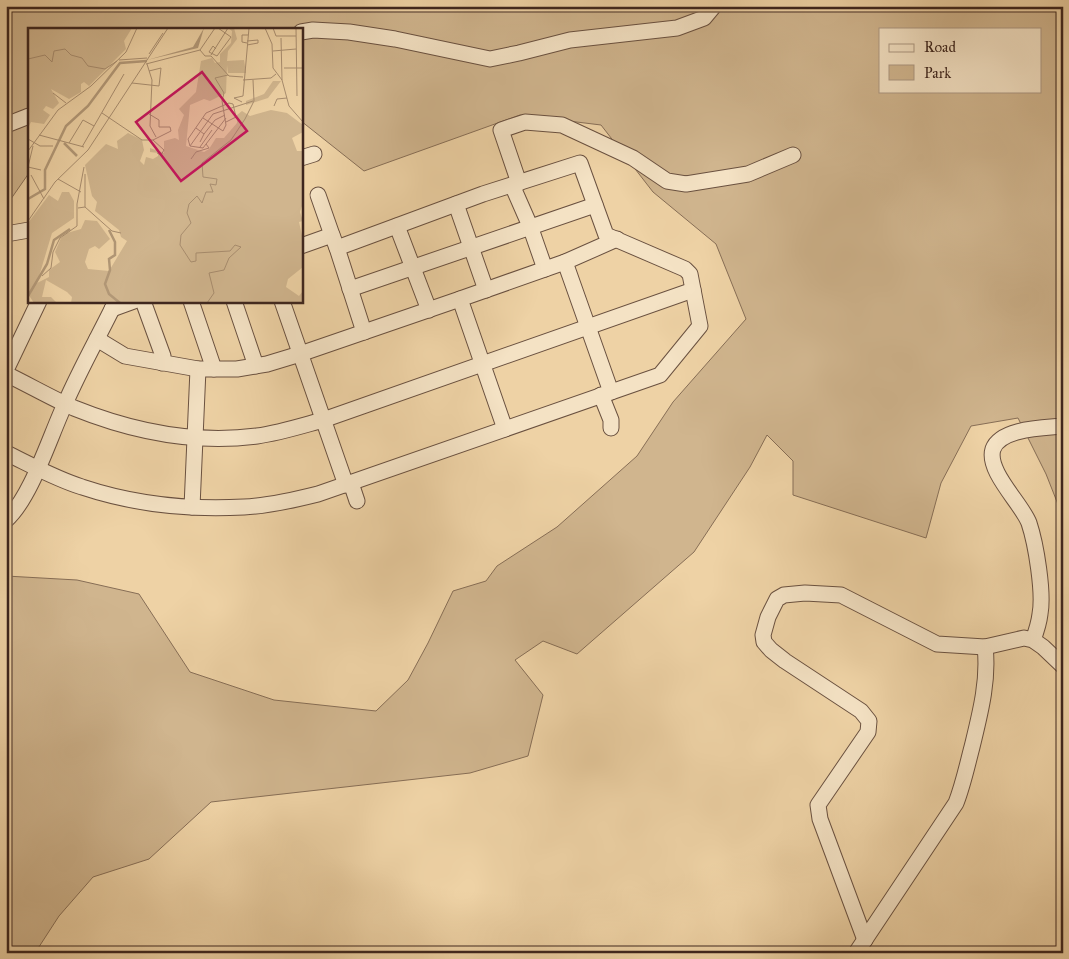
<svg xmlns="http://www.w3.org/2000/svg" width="1069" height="959" font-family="'IM FELL Great Primer',serif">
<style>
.green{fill:#d0b58e;stroke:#876e56;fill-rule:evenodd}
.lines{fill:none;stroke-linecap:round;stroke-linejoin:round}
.minor-casing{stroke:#6a5140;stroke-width:17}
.minor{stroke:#f4e2c4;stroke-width:15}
.inset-river{fill:none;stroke:#b29877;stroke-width:2.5}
.inset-road{fill:none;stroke:#a88d6f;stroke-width:1}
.view{fill:#c2185b;fill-opacity:0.15;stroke:#c2185b;stroke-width:2.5}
.inset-edge{fill:none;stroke:#3e261e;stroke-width:2.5}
</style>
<rect width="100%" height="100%" fill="#eed2a5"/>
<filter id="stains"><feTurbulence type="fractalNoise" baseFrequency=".004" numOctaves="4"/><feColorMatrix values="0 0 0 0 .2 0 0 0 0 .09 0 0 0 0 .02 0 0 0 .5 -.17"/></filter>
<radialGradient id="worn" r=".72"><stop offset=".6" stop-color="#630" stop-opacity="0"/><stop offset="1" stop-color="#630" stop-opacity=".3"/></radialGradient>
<path class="green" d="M 6,6 L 1063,6 L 1063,517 L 1046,474 L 1018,418 L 971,426 L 941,483 L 926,538 L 793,495 L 793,461 L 767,435 L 750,467 L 694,552 L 577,654 L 543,641 L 515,660 L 543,695 L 528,756 L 470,773 L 211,802 L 149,859 L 93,877 L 59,916 L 35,953 L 6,953 L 6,576 L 77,580 L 139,594 L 190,672 L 274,700 L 376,711 L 408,680 L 428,643 L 453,591 L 486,581 L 497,566 L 557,527 L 637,456 L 673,402 L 746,319 L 716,244 L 653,192 L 601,125 L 520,115 L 364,171 L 301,121 L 301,29 L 29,29 L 29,173 L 6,206 ZM 880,29 L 1040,29 L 1040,91 L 880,91 Z"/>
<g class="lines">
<g class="minor-casing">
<g id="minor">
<path d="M 301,32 L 313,30 L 349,32 L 395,39 L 490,59 L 519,53 L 570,40 L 677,28 L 704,18 L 714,6"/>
<path d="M 6,125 L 29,116"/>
<path d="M 301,158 L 314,154"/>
<path d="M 519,183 L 501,130 L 525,122 L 562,125 L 633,158 L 667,181 L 686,184 L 748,174 L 793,155"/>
<path d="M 512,185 L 530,226 L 545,269"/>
<path d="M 318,195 L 332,235"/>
<path d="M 456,204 L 486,290"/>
<path d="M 397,226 L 429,310"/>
<path d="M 6,234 L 29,230"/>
<path d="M 337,248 L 364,332"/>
<path d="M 350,289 L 595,205"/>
<path d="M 143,301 L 163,356 L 162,363"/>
<path d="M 191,301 L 214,369"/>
<path d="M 234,301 L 256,366"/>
<path d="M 282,301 L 346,485"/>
<path d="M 112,309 L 134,301"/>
<path d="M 97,339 L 125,356 L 198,369 L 237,369 L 267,364 L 300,354 L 460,299"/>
<path d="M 6,370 L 39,301"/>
<path d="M 6,374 C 29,385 51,398 74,408 C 131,431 195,444 257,436 C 279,433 301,426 323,420 L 693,290"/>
<path d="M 611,392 L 565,262 L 617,239"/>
<path d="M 601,395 L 611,420 L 611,428"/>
<path d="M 505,429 L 460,299 L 565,262"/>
<path d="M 6,453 C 31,465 56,479 82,487 C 133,504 190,510 244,507 C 269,506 294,500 318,494 L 660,375 L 700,326 L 690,274 L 685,269 L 606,235 L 580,163 L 483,194 L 337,248 L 332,235 L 301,246"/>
<path d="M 351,483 L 357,501"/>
<path d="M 192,507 L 198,369"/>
<path d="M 6,520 C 31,498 50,436 65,404 C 80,369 99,336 116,301"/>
<path d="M 1033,640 C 1036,632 1039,623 1040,614 C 1044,593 1036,544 1029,523 C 1022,504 986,471 993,449 C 1001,428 1044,428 1063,426"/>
<path d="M 865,940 L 820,819 L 818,805 L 868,732 L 869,721 L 861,711 L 785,661 L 771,650 L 764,642 L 763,635 L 768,617 L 777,599 L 784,595 L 805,593 L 841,595 L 937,644 L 985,647 L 1024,638 L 1033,640 L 1043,647 L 1063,666"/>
<path d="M 856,953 L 956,803 C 963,785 967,766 972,747 C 980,714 989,680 985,647"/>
</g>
</g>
<use href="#minor" class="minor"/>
</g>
<g transform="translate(28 28)">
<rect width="275" height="275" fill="#eed2a5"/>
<path d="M 0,0 L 104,0 L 96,13 L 98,21 L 61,58 L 56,54 L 53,56 L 53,64 L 41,71 L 23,61 L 31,75 L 25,81 L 18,78 L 15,82 L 22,87 L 16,96 L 3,94 L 0,100 ZM 200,0 L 206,0 L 209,11 L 200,23 L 199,33 L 216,32 L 218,45 L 200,45 L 199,37 L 198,65 L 182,73 L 176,71 L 162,77 L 158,118 L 176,124 L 181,121 L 188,110 L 196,110 L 209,95 L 209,87 L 214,83 L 222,88 L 243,82 L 259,85 L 275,97 L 275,104 L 264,110 L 269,123 L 275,123 L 275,175 L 272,184 L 275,193 L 271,194 L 275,212 L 275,239 L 260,251 L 258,259 L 271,268 L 275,263 L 275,275 L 43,275 L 44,269 L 39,264 L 18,252 L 14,269 L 23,269 L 29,275 L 6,275 L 0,266 L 0,195 L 21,167 L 30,173 L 34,164 L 41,164 L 46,173 L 46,190 L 24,205 L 9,255 L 21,249 L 21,242 L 32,234 L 27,224 L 33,210 L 39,205 L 53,201 L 57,192 L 69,193 L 82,211 L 71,221 L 67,218 L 61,221 L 57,234 L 60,241 L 81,243 L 99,213 L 93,209 L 91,202 L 67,183 L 69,174 L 64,168 L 57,137 L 78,116 L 90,121 L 89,113 L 100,105 L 114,112 L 116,122 L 112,133 L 116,137 L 118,129 L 125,131 L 130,128 L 130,125 L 122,124 L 122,120 L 136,125 L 136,113 L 147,110 L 151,112 L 150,102 L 156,87 L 151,81 L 168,64 L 173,33 L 184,30 L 187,35 L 192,34 L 192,26 L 203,15 L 204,3 ZM 245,53 L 253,53 L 240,70 L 218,77 L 218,73 L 236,66 Z" fill="#d0b58e"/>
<path d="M 176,0 L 170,20 L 119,32 L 165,19 Z" fill="#b29877"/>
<path class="inset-river" d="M 36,115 L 49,128M 0,171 L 17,161 L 17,142 L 38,98 L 60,78 L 92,35 L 119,33M 81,202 L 87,214 L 87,227 L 81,231 L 82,242 L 77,256 L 81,266 L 92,275M 0,268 L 19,236 L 26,212 L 42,201"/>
<path class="inset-road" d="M 237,0 L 244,16 L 245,40 L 254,52M 245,0 L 248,8 L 268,8M 268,0 L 269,68M 253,10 L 254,52 L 261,78 L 275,94M 219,15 L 214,14 L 214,7 L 220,7M 219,17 L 230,15 L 230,12 L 219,13M 188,21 L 185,18 L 181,24 L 189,28 L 203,9 L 190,0M 172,22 L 177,28 L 183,28 L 201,48 L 215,49M 245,23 L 268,21M 121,26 L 135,5M 183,27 L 200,0M 0,31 L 17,27 L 24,34 L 26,23 L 37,21 L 43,27 L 54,30 L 60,38 L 77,41 L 89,33M 91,32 L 119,30M 118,36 L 172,22 L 187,0M 119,36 L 124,52 L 122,98 L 128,109M 256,40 L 275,40M 215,52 L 243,50 L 248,46M 104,55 L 131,58 L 133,40 L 121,43M 25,65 L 38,75M 214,74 L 206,70 L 215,68 L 221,0M 246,78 L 249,71 L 259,70M 74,85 L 114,112 L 125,112 L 143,103 L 142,99 L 131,99 L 131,92 L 121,86M 175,90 L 195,103 L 198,97 L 194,73 L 196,65 L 187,50 L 200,47M 168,100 L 176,106 L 172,114M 176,106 L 187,92 L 197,87M 11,107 L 56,119M 0,111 L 12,118 L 25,118M 125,112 L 136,122 L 133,127 L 129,125M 41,115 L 55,92 L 66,98M 5,118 L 0,139 L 13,142M 162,118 L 160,111 L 178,85 L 201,75 L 205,76 L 208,89 L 198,94M 162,118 L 185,86 L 225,73M 162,118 L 175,120 L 198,90M 54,119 L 96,46M 172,119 L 184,102M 0,123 L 30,82 L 63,58 L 98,24 L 109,0M 163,131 L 168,124 L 181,120 L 178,116M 57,146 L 57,179M 3,147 L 16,171M 30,151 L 53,164M 50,180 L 57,179 L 84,203 L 93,205M 0,193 L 27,154 L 60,122 L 140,0M 14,248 L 23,240 L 25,224 L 32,210 L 49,198 L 49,176 L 56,139M 179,275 L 186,265 L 181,245 L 196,242 L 201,230 L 213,219 L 207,217 L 202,223 L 168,225 L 168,233 L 163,234 L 152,217 L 153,207 L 163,195 L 159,185 L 161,176 L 169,168 L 174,175 L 178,164 L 185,164 L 182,156 L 188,157 L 189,151 L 175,149 L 174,135 L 203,112 L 217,91 L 226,73 L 225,52"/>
<path class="view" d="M 174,44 L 219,103 L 153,153 L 108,94 Z"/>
<rect width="275" height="275" class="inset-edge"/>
</g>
<rect width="1069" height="959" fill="none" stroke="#eed2a5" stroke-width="25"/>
<rect x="8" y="8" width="1054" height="944" fill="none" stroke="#3e261e" stroke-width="2.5"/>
<rect x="12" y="12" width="1044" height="934" fill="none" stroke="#3e261e"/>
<rect x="879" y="28" width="162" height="65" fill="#f4e2c4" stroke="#ab9782"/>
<rect x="889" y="44" width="25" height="8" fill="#f4e2c4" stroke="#ab9782"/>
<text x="924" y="52" font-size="15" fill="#3e261e">Road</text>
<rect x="889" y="65" width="25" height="15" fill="#d0b58e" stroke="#ab9782"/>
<text x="924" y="78" font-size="15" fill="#3e261e">Park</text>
<rect width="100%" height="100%" filter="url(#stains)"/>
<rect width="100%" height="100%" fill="url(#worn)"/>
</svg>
